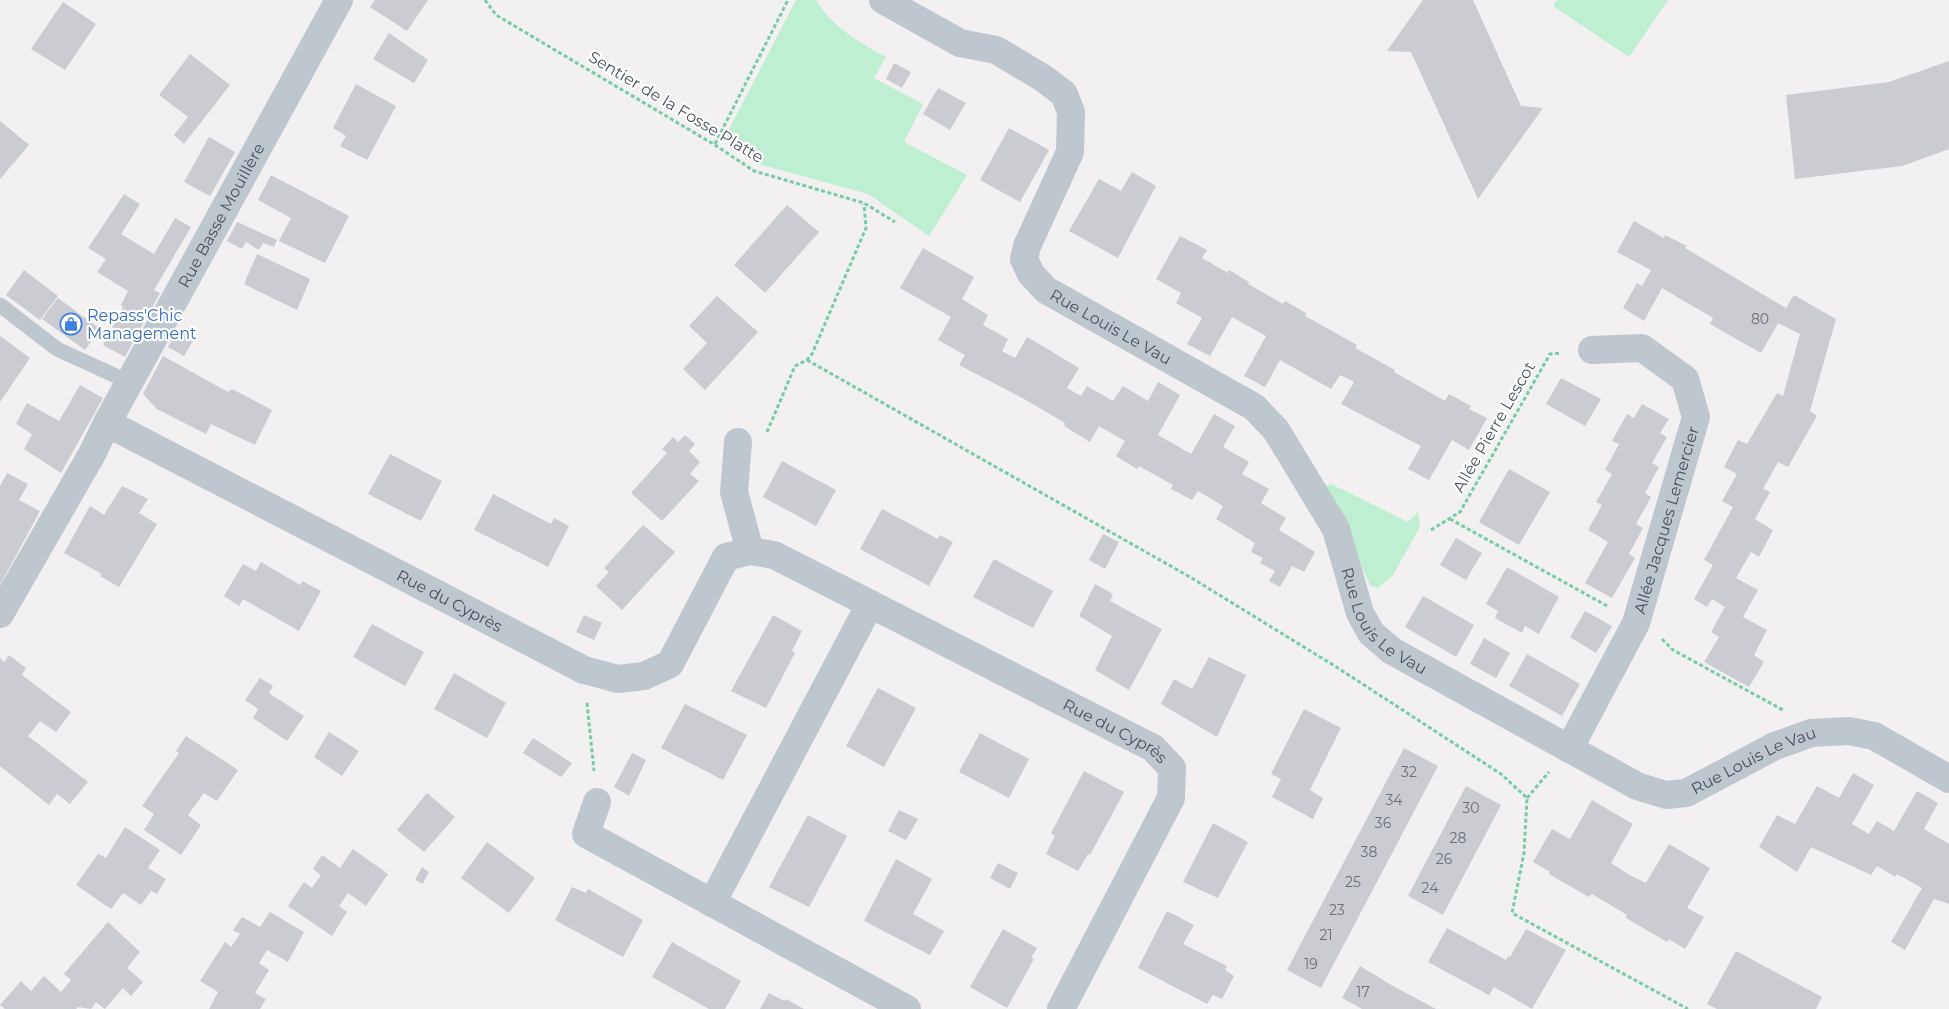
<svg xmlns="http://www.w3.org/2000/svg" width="1949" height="1009" font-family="Montserrat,sans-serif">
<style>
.green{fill:#bfefd3}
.building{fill:#caccd2}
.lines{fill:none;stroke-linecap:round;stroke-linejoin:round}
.path{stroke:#77cca5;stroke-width:3;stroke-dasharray:4 2.5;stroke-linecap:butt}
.lane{stroke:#bec6ce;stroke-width:15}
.street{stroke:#bec6ce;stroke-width:28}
.labels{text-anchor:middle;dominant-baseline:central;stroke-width:4.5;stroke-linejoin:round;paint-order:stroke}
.number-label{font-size:14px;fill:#68707a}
.street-label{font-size:16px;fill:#48525d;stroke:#fff}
.shop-label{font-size:16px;fill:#366cbe;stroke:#fff;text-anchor:start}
</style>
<rect width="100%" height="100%" fill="#f2f0f0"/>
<g class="green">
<path d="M 796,0 L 816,0 C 831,26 860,43 886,57 L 874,78 L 923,104 L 904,142 L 967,175 L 929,236 L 868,194 L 762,165 L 724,139 Z"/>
<path d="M 1557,0 L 1668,0 L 1629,57 L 1553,6 Z"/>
<path d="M 1331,484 L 1408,522 L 1418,512 L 1420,527 L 1393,575 L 1378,588 L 1370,585 L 1325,486 Z"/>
</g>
<g class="building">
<path d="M 375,0 L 428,0 L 407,31 L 370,7 Z"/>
<path d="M 1423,0 L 1473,0 L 1521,106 L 1543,108 L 1478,199 L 1411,52 L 1387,51 Z"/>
<path d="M 63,2 L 96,24 L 65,70 L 31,49 Z"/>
<path d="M 389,33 L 428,60 L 414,83 L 373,59 Z"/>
<path d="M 190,54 L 230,85 L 184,144 L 174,135 L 188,117 L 159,95 Z"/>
<path d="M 1949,61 L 1949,149 L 1902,166 L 1795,179 L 1786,95 L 1889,82 Z"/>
<path d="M 894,63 L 911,72 L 902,88 L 886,79 Z"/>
<path d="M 356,84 L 396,106 L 367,160 L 340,146 L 346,136 L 333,128 Z"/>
<path d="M 938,88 L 966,103 L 950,130 L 923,114 Z"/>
<path d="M 0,121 L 29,145 L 0,179 Z"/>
<path d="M 1009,128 L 1049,150 L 1020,202 L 980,180 Z"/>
<path d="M 209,137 L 235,152 L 210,196 L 184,182 Z"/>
<path d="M 1132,172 L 1156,186 L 1118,258 L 1069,231 L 1099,179 L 1121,191 Z"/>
<path d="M 271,175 L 349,216 L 325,263 L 279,241 L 291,218 L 258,200 Z"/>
<path d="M 124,194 L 140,204 L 121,234 L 154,254 L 175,218 L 191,227 L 154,290 L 160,293 L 125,357 L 103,345 L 123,307 L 121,305 L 128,291 L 97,272 L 106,259 L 88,248 Z"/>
<path d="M 787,205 L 819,232 L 765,293 L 734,265 Z"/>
<path d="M 1634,221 L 1664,238 L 1665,235 L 1687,246 L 1685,248 L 1786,308 L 1794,295 L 1836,319 L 1810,411 L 1817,416 L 1788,467 L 1778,462 L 1763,489 L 1770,492 L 1755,519 L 1773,530 L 1759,557 L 1751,552 L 1736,578 L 1758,590 L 1743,617 L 1767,630 L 1754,655 L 1764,662 L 1749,687 L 1704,662 L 1719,637 L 1711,632 L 1725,607 L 1712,599 L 1707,607 L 1694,599 L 1713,565 L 1704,560 L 1733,507 L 1722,501 L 1737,474 L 1724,467 L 1738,440 L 1747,444 L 1777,393 L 1783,396 L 1800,334 L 1778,323 L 1761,353 L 1710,324 L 1713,318 L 1662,288 L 1644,321 L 1623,308 L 1637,283 L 1642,286 L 1651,270 L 1617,252 Z"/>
<path d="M 237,222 L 277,240 L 274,247 L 263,243 L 259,250 L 246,242 L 242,249 L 227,241 Z"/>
<path d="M 1180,236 L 1207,250 L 1202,258 L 1228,273 L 1229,270 L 1249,282 L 1248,284 L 1283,304 L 1285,301 L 1306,313 L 1305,316 L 1357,345 L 1355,348 L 1395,370 L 1394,372 L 1445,401 L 1449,394 L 1471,406 L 1469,409 L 1487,418 L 1469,450 L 1452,440 L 1429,480 L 1408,469 L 1421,446 L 1341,404 L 1354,382 L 1340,375 L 1331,389 L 1280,360 L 1265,387 L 1244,376 L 1266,336 L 1232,317 L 1210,356 L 1187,344 L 1202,318 L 1176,303 L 1181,293 L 1156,279 Z"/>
<path d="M 923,248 L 974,277 L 962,299 L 988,315 L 983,325 L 1008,339 L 1002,351 L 1015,358 L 1027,337 L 1054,353 L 1079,368 L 1067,388 L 1081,396 L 1087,386 L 1113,401 L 1123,386 L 1148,401 L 1158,382 L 1180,395 L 1158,435 L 1191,454 L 1214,414 L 1235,426 L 1223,447 L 1249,462 L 1242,474 L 1269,489 L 1261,503 L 1286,518 L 1279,530 L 1315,552 L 1304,572 L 1292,566 L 1280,587 L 1269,581 L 1275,571 L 1260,563 L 1263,558 L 1251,552 L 1255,543 L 1216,519 L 1223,506 L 1198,491 L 1192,500 L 1171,489 L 1173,485 L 1139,466 L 1137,469 L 1116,456 L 1125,441 L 1099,426 L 1090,442 L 1064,426 L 1065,423 L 1026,400 L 959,365 L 965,355 L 938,340 L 951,317 L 900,288 Z"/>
<path d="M 257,254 L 310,279 L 297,310 L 244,284 Z"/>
<path d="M 24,270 L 58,296 L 40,320 L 6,295 Z"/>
<path d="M 717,296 L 758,332 L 705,390 L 683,369 L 707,343 L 689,326 Z"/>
<path d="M 58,298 L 100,329 L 85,350 L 42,319 Z"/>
<path d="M 177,330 L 194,339 L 184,356 L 168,347 Z"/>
<path d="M 0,336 L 30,358 L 0,402 Z"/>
<path d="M 163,356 L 228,392 L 232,389 L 272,410 L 255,445 L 211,424 L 206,434 L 157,409 L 143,394 Z"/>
<path d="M 1561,378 L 1601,399 L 1585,426 L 1546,404 Z"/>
<path d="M 80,385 L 103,398 L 61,473 L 24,449 L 32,434 L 16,424 L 27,403 L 59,421 Z"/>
<path d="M 1642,404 L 1669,419 L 1660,433 L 1667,437 L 1652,463 L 1659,467 L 1645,493 L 1651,497 L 1636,524 L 1643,528 L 1629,554 L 1635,558 L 1612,598 L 1585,583 L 1608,542 L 1588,530 L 1602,505 L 1596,502 L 1612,474 L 1605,470 L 1619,444 L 1612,441 L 1627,414 L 1634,418 Z"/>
<path d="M 685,435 L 695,444 L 689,451 L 700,462 L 690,474 L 699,481 L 662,521 L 631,493 L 667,453 L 662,449 L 673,437 L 678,442 Z"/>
<path d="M 390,454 L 442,481 L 421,521 L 368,494 Z"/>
<path d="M 782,461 L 836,490 L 816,526 L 763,497 Z"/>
<path d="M 1509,469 L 1550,492 L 1519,545 L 1479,522 Z"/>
<path d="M 7,473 L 28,484 L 19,500 L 40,511 L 0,585 L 0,486 Z"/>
<path d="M 122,486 L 148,499 L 139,513 L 157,524 L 119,587 L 100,576 L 102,574 L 64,553 L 90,506 L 104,515 Z"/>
<path d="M 493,494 L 551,524 L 554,518 L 569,526 L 548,567 L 474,530 Z"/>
<path d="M 882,509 L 938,539 L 940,535 L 953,542 L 929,586 L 860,549 Z"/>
<path d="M 643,525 L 675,552 L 622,610 L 596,586 L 609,572 L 604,568 Z"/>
<path d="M 1103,534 L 1119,542 L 1105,569 L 1089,560 Z"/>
<path d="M 1456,538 L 1482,553 L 1466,580 L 1440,565 Z"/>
<path d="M 994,559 L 1053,591 L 1033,628 L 973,597 Z"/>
<path d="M 261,562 L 300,585 L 302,581 L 321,591 L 299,631 L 243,599 L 239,606 L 224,596 L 243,564 L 256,571 Z"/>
<path d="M 1507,567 L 1559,597 L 1539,634 L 1525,626 L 1522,633 L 1495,618 L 1498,611 L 1486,604 Z"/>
<path d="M 1095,584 L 1113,594 L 1110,601 L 1162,629 L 1129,690 L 1095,670 L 1112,636 L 1079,616 Z"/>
<path d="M 1423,596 L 1474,625 L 1456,657 L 1405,627 Z"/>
<path d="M 1585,611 L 1612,626 L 1596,653 L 1570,637 Z"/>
<path d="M 584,615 L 602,623 L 594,640 L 576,632 Z"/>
<path d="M 773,615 L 802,631 L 792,651 L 795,653 L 766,708 L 731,691 Z"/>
<path d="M 372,624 L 424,652 L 405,686 L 353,657 Z"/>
<path d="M 1484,638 L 1510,653 L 1496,678 L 1470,664 Z"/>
<path d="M 1527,654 L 1580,684 L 1562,716 L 1509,686 Z"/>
<path d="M 9,655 L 26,668 L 22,675 L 71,712 L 56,732 L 40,721 L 28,736 L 88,782 L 70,804 L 57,794 L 49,805 L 0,766 L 0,658 L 4,662 Z"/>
<path d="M 1209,657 L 1246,675 L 1217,737 L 1161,704 L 1174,679 L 1192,689 Z"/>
<path d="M 454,673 L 506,703 L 487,738 L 434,709 Z"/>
<path d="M 260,678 L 273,686 L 269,693 L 304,716 L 287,741 L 253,718 L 258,709 L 245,700 Z"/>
<path d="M 878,688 L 916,708 L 884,767 L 846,746 Z"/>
<path d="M 685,704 L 747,735 L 723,780 L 661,748 Z"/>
<path d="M 1304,709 L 1341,728 L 1310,790 L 1323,798 L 1313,819 L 1272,797 L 1281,779 L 1271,774 Z"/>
<path d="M 329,732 L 359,751 L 342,776 L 314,757 Z"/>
<path d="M 980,733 L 1029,759 L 1009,798 L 959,772 Z"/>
<path d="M 186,736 L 238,770 L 217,801 L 204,793 L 188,815 L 201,825 L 181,855 L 144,830 L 154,814 L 142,806 L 179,753 L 176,751 Z"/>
<path d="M 533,738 L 572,763 L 561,777 L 523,753 Z"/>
<path d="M 1404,748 L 1438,766 L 1321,988 L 1287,970 Z"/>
<path d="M 632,753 L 646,760 L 629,796 L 614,787 Z"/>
<path d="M 1084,771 L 1124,792 L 1090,855 L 1088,854 L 1078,871 L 1046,854 L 1055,836 L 1051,833 Z"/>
<path d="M 1853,773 L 1874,785 L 1852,824 L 1869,834 L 1877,821 L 1894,831 L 1917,791 L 1938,803 L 1924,829 L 1949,844 L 1949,904 L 1934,899 L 1905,950 L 1891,942 L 1922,888 L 1897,874 L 1895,877 L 1877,866 L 1871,875 L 1811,847 L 1797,872 L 1759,847 L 1777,815 L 1795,824 L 1817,786 L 1839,798 Z"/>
<path d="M 1466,786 L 1501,805 L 1443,915 L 1408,896 Z"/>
<path d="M 427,793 L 455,817 L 424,852 L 397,830 Z"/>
<path d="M 1592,800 L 1633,824 L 1611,863 L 1628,874 L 1646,883 L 1669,844 L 1710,868 L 1687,908 L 1704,917 L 1685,949 L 1669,939 L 1667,942 L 1626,918 L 1627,915 L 1592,894 L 1589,897 L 1549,874 L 1550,872 L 1533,862 L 1552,829 L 1570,839 Z"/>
<path d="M 899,810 L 918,819 L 906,840 L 888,831 Z"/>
<path d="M 808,815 L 847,836 L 809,907 L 769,887 Z"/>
<path d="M 1213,823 L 1248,842 L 1218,898 L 1183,882 Z"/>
<path d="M 125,827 L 160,850 L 148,868 L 166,879 L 157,894 L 151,891 L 141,905 L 123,893 L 111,909 L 76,885 L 98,854 L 106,858 Z"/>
<path d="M 487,842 L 535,878 L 509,913 L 461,878 Z"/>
<path d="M 353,849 L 388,874 L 366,906 L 348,893 L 339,906 L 347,912 L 332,936 L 288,906 L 304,882 L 312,888 L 321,875 L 313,869 L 322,855 L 340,868 Z"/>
<path d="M 896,859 L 932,879 L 913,914 L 944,931 L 930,955 L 864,921 Z"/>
<path d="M 998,863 L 1018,873 L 1010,889 L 990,878 Z"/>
<path d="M 422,867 L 429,872 L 423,884 L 415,880 Z"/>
<path d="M 572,887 L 586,893 L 588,889 L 643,920 L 623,957 L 555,920 Z"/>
<path d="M 1167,911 L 1194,925 L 1183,944 L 1227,966 L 1225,970 L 1234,976 L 1222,999 L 1213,995 L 1207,1004 L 1138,968 Z"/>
<path d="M 270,912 L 304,932 L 288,962 L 267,950 L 259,963 L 269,970 L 255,993 L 266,999 L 260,1009 L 209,1009 L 218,992 L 200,981 L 225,942 L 231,947 L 240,934 L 233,930 L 242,917 L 260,927 Z"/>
<path d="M 108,922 L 140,952 L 127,968 L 143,982 L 131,996 L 123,988 L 105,1009 L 96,1002 L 91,1009 L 78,1007 L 76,1009 L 5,1009 L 0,1005 L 21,981 L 31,991 L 44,976 L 61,992 L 71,980 L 64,974 Z"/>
<path d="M 1447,928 L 1506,960 L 1508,956 L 1510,957 L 1526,929 L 1566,950 L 1532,1009 L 1494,987 L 1489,995 L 1428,962 Z"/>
<path d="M 1003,929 L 1037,948 L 1031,958 L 1034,959 L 1007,1008 L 970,987 Z"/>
<path d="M 672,942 L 741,981 L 725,1009 L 709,1009 L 652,977 Z"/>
<path d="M 1736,951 L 1822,997 L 1816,1009 L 1717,1009 L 1707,1004 Z"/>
<path d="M 1360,966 L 1393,986 L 1436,1009 L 1362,1009 L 1342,998 Z"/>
<path d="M 769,993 L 784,1001 L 786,999 L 804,1009 L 760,1009 Z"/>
</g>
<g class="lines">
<g class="path">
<path d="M 485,0 L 496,15 L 715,145 L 754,171 L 864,203 L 895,222"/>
<path d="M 715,144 L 788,0"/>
<path d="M 807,360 L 1190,577 L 1338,668 L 1501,774 L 1527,798 L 1524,853 L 1512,913 L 1688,1009"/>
<path d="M 767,432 L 795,366 L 807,360 L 812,354 L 866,228 L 864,204"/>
<path d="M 1450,519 L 1609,607"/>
<path d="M 1431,530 L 1460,512 L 1550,354 L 1561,353"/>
<path d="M 1662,639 L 1673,650 L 1783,710"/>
<path d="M 587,703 L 594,771"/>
<path d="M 1527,798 L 1549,772"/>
</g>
<path class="lane" d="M 0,305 L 57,349 L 129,382"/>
<g class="street">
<path id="s1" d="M 883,0 L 960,43 L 996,50 L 1043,78 L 1064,94 L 1071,112 L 1070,152 L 1027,246 L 1024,259 L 1031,274 L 1046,290 L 1254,407 L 1276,430 L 1336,529 L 1360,613 L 1371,633 L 1392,651 L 1637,786 L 1666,795 L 1686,793 L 1775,746 L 1811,733 L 1849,731 L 1874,736 L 1949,779"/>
<path id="s2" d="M 107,423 L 584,670 L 618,679 L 644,676 L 670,664 L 726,557 L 750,551 L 774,555 L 1153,748 L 1172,768 L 1171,798 L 1061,1009"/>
<path d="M 738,442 L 734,492 L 750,551"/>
<path id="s3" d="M 0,614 L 92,454 L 107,423 L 339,0"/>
<path id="s4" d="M 1569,749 L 1636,623 L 1696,417 L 1685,379 L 1642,348 L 1592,350"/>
<path d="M 597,802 L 586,834 L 907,1009"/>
<path d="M 712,903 L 870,604"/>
</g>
</g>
<defs>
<g id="shop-ring" transform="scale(1.125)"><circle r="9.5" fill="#fff" stroke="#3f7fe0" stroke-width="1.5"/><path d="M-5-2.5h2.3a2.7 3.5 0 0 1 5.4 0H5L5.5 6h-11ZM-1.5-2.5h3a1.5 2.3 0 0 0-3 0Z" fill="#3f7fe0"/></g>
</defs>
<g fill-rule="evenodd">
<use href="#shop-ring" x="71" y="324"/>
</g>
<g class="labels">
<g class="number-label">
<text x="1760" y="319">80</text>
<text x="1409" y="772">32</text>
<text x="1394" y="800">34</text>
<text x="1471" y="808">30</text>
<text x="1383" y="823">36</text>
<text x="1458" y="838">28</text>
<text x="1369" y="852">38</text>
<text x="1444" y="859">26</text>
<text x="1353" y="882">25</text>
<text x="1430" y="888">24</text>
<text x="1337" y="910">23</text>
<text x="1326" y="935">21</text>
<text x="1311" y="964">19</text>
<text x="1363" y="992">17</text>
</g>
<g class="street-label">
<text transform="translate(676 107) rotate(31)">Sentier de la Fosse Platte</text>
<text stroke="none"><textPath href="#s3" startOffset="456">Rue Basse Mouillère</textPath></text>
<text stroke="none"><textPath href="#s1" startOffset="495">Rue Louis Le Vau</textPath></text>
<text transform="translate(1494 427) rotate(-60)">Allée Pierre Lescot</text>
<text stroke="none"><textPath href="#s4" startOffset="250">Allée Jacques Lemercier</textPath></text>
<text stroke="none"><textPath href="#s2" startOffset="386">Rue du Cyprès</textPath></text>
<text stroke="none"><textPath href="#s1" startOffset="915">Rue Louis Le Vau</textPath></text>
<text stroke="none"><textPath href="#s2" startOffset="1181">Rue du Cyprès</textPath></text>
<text stroke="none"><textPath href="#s1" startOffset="1350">Rue Louis Le Vau</textPath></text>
</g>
<g class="shop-label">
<text x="87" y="315">Repass'Chic<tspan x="87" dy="18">Management</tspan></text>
</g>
</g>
</svg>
